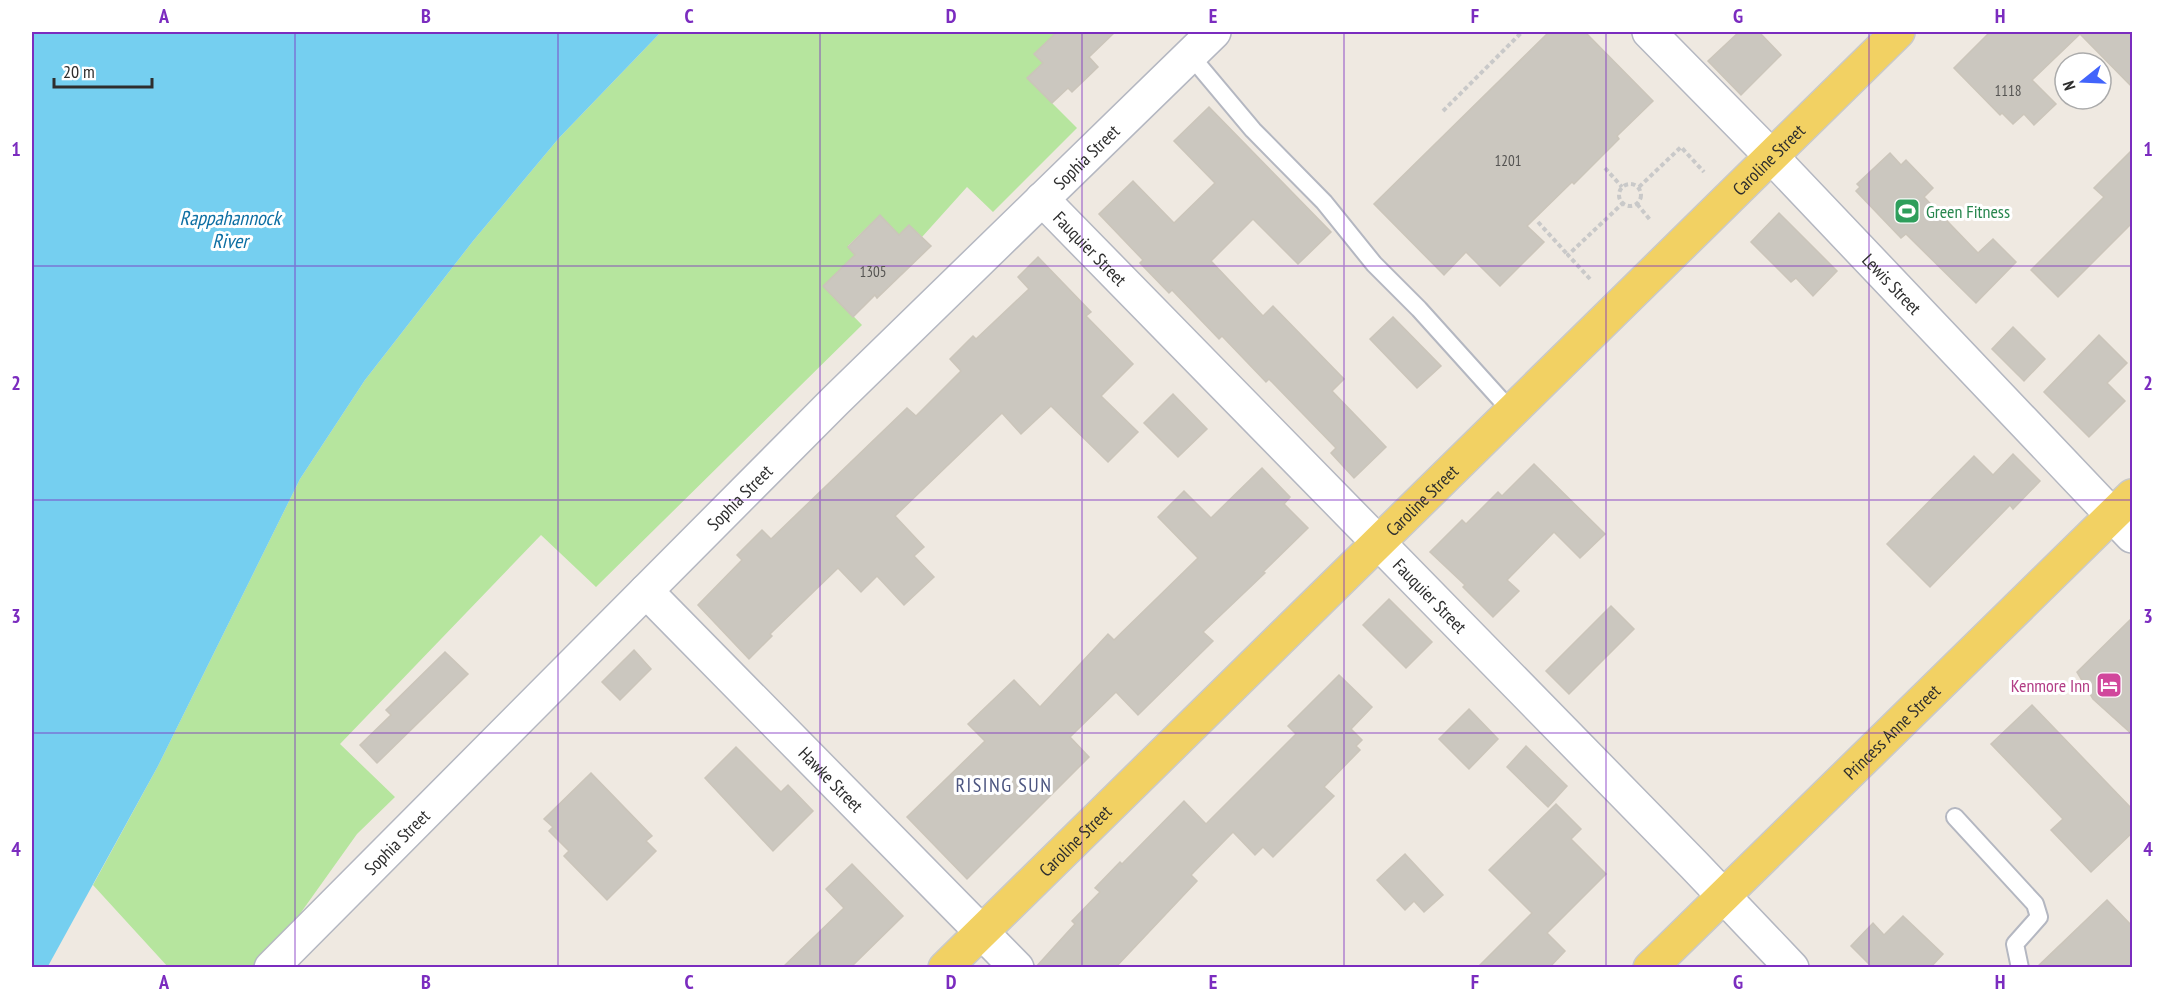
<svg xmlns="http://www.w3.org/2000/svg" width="2164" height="999" font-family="'PT Sans Narrow',sans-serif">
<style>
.green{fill:#b6e59e}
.water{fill:#75cff0}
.building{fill:#cbc7bf;stroke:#cbc5ba;stroke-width:1.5}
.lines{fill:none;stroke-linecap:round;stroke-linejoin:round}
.lane-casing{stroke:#b4b7c1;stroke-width:20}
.street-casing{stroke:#b4b7c1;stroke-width:36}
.primary-casing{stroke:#c9c9c9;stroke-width:36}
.path{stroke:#c9c9c9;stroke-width:4;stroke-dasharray:4.5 3;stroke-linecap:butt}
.lane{stroke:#fff;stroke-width:16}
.street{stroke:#fff;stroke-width:33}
.primary{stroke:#f2d163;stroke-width:33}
.grid{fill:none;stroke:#7b2cbf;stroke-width:1.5;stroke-opacity:0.55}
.labels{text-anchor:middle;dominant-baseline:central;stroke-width:6;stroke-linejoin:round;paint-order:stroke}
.number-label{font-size:15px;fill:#555452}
.street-label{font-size:18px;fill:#2e2e2e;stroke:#fff}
.leisure-label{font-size:18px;fill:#27864d;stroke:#fff;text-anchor:start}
.hotel-label{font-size:18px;fill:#b23c85;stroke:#fff;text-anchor:end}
.water-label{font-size:20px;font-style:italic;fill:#0d6fa3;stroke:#fff}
.neighbourhood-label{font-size:20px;letter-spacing:1.5px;fill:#4d5680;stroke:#fff}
.neatline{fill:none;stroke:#7b2cbf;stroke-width:2}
.grid-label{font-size:20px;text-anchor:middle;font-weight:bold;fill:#7b2cbf}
</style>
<rect width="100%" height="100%" fill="#efe9e1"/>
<path class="green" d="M 661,32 L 1057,32 L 1034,54 L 1043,63 L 1027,78 L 1077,128 L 993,212 L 967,187 L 922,237 L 909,225 L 899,235 L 880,215 L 848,246 L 855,255 L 824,286 L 862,325 L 596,587 L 541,535 L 340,744 L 395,797 L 357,834 L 262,967 L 168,967 L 93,885 L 158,766 L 300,479 L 365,380 L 473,241 L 559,138 Z"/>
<path class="water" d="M 32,32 L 661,32 L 559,138 L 473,241 L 365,380 L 300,479 L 158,766 L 47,968 L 32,967 Z"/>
<g class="building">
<path d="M 1057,32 L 1115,32 L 1089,57 L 1098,67 L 1072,92 L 1068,88 L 1052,103 L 1027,78 L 1043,63 L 1034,54 Z"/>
<path d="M 1549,32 L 1585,32 L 1653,101 L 1617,136 L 1619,139 L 1574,184 L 1572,182 L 1527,226 L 1544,242 L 1500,286 L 1466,252 L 1444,275 L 1374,204 Z"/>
<path d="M 1739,32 L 1759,32 L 1781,55 L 1741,95 L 1708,61 Z"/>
<path d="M 1990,32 L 2133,32 L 2133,88 L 2080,34 L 2032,80 L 2056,104 L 2034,125 L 2024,114 L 2013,124 L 2002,113 L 2000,115 L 1954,68 Z"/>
<path d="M 1209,107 L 1331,232 L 1298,264 L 1253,219 L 1211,261 L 1263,316 L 1273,306 L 1344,379 L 1332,391 L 1386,447 L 1354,478 L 1331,453 L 1336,448 L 1269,379 L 1266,382 L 1222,336 L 1219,339 L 1172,290 L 1169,293 L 1140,263 L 1143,260 L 1099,214 L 1133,181 L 1174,223 L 1215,183 L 1174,141 Z"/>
<path d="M 2133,149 L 2133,226 L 2131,224 L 2058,297 L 2031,270 L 2104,197 L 2094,188 Z"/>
<path d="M 1890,153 L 1901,165 L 1906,160 L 1933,188 L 1924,197 L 1978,253 L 1993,239 L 2016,262 L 1976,303 L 1906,234 L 1901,238 L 1856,191 L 1860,187 L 1857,184 Z"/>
<path d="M 1779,213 L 1837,271 L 1813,296 L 1796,278 L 1791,282 L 1751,242 Z"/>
<path d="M 880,215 L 899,235 L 909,225 L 931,246 L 877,298 L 875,295 L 853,317 L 823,286 L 855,255 L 848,247 Z"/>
<path d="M 1038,257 L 1091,312 L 1086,316 L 1133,364 L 1101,396 L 1138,432 L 1108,462 L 1051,406 L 1021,434 L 1002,413 L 895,516 L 924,547 L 914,556 L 934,577 L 904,605 L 877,576 L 861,592 L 838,568 L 770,634 L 772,636 L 749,659 L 698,605 L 742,560 L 737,555 L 762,530 L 771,539 L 907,408 L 916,416 L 961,371 L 950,359 L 973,336 L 976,339 L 1029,289 L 1018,277 Z"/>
<path d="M 1393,317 L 1441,366 L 1417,388 L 1370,339 Z"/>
<path d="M 2013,327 L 2045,359 L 2024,381 L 1992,349 Z"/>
<path d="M 2099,335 L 2127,363 L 2107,383 L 2125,401 L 2089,437 L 2044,392 Z"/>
<path d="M 1173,394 L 1207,429 L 1178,457 L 1144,423 Z"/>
<path d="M 2013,454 L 2040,481 L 2013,509 L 2010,505 L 1930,587 L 1887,544 L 1974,456 L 1993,475 Z"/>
<path d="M 1534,464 L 1605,534 L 1580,558 L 1554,532 L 1507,580 L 1519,591 L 1493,617 L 1463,587 L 1465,585 L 1430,552 L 1462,520 L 1466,524 L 1498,492 L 1502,496 Z"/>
<path d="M 1262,468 L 1290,497 L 1284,504 L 1308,528 L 1263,572 L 1265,573 L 1203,632 L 1213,641 L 1138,715 L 1116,692 L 1070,737 L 1089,757 L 967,879 L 907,817 L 985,741 L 968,724 L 1014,680 L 1040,707 L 1108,634 L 1114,640 L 1198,558 L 1158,517 L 1184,491 L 1211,518 Z"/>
<path d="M 1389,599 L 1432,642 L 1406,668 L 1363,625 Z"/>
<path d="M 1611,606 L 1634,629 L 1569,694 L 1546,671 Z"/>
<path d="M 2133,617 L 2133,735 L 2093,699 L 2077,672 Z"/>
<path d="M 634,650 L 651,669 L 620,700 L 602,682 Z"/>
<path d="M 445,652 L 468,674 L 377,763 L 360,745 L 391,715 L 386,710 Z"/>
<path d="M 1339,675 L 1372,707 L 1351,729 L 1362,740 L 1356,746 L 1360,750 L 1324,787 L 1334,796 L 1273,857 L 1263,847 L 1255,855 L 1233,832 L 1191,875 L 1197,881 L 1115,968 L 1035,968 L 1075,924 L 1072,921 L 1100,892 L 1095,888 L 1120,862 L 1122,864 L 1184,801 L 1206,824 L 1296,734 L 1288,726 Z"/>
<path d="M 2032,705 L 2133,810 L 2133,832 L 2091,872 L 2051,830 L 2063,819 L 1991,744 Z"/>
<path d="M 1469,709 L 1498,739 L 1469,769 L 1439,739 Z"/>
<path d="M 1526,746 L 1567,786 L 1548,807 L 1507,767 Z"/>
<path d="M 736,747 L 781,792 L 788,785 L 813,811 L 773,851 L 705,778 Z"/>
<path d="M 591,773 L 652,836 L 646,841 L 656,851 L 607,900 L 564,856 L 569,851 L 549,831 L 553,827 L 544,819 Z"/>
<path d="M 1556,804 L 1581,829 L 1571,839 L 1606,874 L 1547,933 L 1565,951 L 1549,968 L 1477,968 L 1532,913 L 1489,870 Z"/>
<path d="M 1405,854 L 1443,895 L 1424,912 L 1414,901 L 1405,910 L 1377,880 Z"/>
<path d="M 852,864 L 903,916 L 850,968 L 782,968 L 844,908 L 826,889 Z"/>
<path d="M 2107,900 L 2133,927 L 2133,968 L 2036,968 Z"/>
<path d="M 1903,916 L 1943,954 L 1930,968 L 1873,968 L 1851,946 L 1873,923 L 1884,935 Z"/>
</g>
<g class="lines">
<g class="lane-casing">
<g id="lane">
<path d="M 1190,55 L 1253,130 L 1324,202 L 1374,264 L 1419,309 L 1511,411"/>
<path d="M 1955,817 L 2035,904 L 2039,917 L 2015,944 L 2020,968"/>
</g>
</g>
<g class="street-casing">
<g id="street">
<path id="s1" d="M 1649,32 L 1771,156 L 2132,536"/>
<path id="s2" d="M 1042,199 L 1694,865 L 1792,968"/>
<path id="s3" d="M 646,591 L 1017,968"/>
<path id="s4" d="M 271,968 L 835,401 L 1214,32"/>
</g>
</g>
<g class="primary-casing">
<g id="primary">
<path id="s5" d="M 945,968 L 1898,32"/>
<path id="s6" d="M 1650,968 L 2132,496"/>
</g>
</g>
<g class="path">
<path d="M 1443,111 L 1522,32"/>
<path d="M 1605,168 L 1622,187"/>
<circle cx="1630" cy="195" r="11"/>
<path d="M 1639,187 L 1681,147 L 1704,172"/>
<path d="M 1637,204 L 1651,221"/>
<path d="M 1538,222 L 1568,255"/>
<path d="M 1590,279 L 1568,255 L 1623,203"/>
</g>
<use href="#lane" class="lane"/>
<use href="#street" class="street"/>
<use href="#primary" class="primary"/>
</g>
<path class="grid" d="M 295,32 L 295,968M 558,32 L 558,968M 820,32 L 820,968M 1082,32 L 1082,968M 1344,32 L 1344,968M 1606,32 L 1606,968M 1869,32 L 1869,968M 32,266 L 2132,266M 32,500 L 2132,500M 32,733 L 2132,733"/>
<defs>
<g id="stadium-square" transform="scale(1.35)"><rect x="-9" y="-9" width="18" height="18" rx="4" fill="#2e9e5b" stroke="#fff"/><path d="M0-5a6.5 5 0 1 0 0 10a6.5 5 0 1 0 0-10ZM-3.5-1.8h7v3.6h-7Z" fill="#fff"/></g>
<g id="hotel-square" transform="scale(1.35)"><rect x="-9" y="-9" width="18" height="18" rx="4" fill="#d1479c" stroke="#fff"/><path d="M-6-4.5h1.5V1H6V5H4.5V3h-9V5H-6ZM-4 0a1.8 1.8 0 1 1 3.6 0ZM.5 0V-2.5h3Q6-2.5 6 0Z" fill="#fff"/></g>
</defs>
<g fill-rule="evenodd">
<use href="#stadium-square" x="1907" y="211"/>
<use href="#hotel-square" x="2109" y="685"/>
</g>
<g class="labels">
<g class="number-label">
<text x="2008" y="90">1118</text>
<text x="1508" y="160">1201</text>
<text x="873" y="271">1305</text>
</g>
<g class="street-label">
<text stroke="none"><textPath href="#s4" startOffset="1150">Sophia Street</textPath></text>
<text stroke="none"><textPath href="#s5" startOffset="1154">Caroline Street</textPath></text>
<text stroke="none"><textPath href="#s2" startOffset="69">Fauquier Street</textPath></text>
<text stroke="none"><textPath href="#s1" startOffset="350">Lewis Street</textPath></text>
<text stroke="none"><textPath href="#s4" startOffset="664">Sophia Street</textPath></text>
<text stroke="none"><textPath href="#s5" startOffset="668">Caroline Street</textPath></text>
<text stroke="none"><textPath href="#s2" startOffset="555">Fauquier Street</textPath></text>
<text stroke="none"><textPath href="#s6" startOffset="338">Princess Anne Street</textPath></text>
<text stroke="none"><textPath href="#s3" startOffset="264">Hawke Street</textPath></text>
<text stroke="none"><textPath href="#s4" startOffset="178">Sophia Street</textPath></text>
<text stroke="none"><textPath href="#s5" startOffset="182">Caroline Street</textPath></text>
</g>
<g class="leisure-label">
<text x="1926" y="211">Green Fitness</text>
</g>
<g class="hotel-label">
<text x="2090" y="685">Kenmore Inn</text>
</g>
<g class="water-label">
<text x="230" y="218">Rappahannock<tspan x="230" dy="23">River</tspan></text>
</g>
<g class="neighbourhood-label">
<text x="1004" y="785">RISING SUN</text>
</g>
</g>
<rect width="2164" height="999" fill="none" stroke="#ffffff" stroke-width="66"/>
<g transform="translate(2083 81) rotate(252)"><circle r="28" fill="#ffffff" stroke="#ababab" stroke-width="1.5"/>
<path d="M0-4.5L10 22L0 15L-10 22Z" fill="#4264fb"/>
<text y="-9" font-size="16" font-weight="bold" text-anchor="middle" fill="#2e2e2e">N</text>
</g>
<path d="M54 78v9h98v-9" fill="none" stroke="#2e2e2e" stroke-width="3"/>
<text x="63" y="78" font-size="18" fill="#2e2e2e" stroke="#ffffff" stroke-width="4.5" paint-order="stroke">20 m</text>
<rect x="33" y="33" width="2098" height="933" class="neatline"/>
<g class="grid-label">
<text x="164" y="23">A</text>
<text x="426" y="23">B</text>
<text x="689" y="23">C</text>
<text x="951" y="23">D</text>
<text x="1213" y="23">E</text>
<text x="1475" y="23">F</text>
<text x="1738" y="23">G</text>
<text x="2000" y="23">H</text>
<text x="16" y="156">1</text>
<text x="2148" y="156">1</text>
<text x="16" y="390">2</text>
<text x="2148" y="390">2</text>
<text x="16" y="623">3</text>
<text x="2148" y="623">3</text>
<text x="16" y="856">4</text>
<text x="2148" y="856">4</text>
<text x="164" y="989">A</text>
<text x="426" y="989">B</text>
<text x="689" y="989">C</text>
<text x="951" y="989">D</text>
<text x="1213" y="989">E</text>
<text x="1475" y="989">F</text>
<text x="1738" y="989">G</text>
<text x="2000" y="989">H</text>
</g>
</svg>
